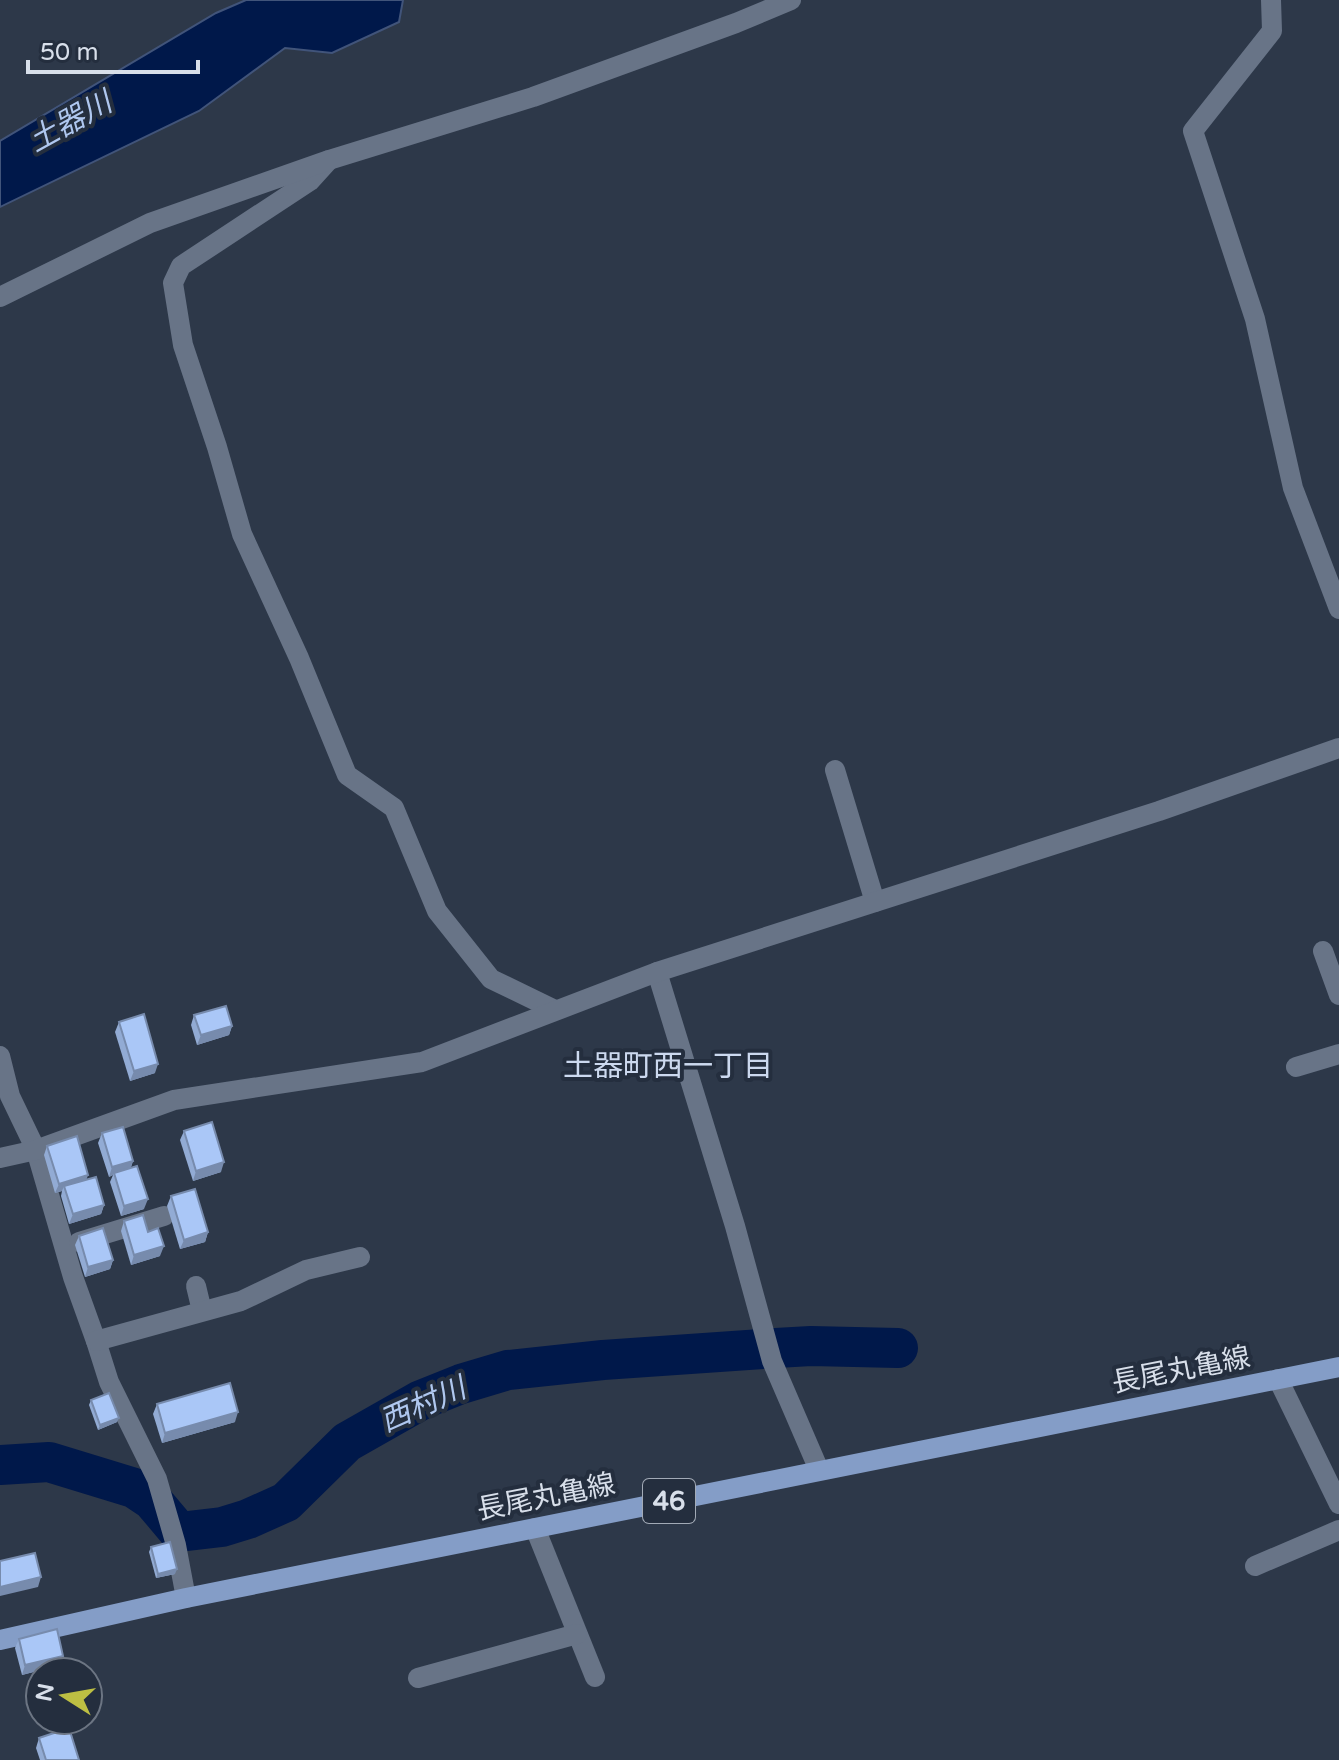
<svg xmlns="http://www.w3.org/2000/svg" width="1339" height="1760" font-family="'Varela Round','Noto Sans JP',sans-serif">
<style>
.water{fill:#00184a;stroke:#41547a;stroke-width:2}
.lines{fill:none;stroke-linecap:round;stroke-linejoin:round}
.river{stroke:#00184a;stroke-width:40}
.minor{stroke:#687487;stroke-width:20}
.major{stroke:#849dc7;stroke-width:20}
.wall{fill:#92abd4}
.shaded-wall{fill:#778bad}
.building{fill:#aac7f7;stroke:#778bad;stroke-width:2}
.labels{text-anchor:middle;dominant-baseline:central;stroke-width:8;stroke-linejoin:round;paint-order:stroke}
.shield{fill:#242e3e;stroke:#a2aab6;stroke-width:2}
.shield-label{font-size:26px;font-weight:bold;fill:#d8dfea}
.street-label{font-size:28px;fill:#d8dfea;stroke:#242e3e}
.water-label{font-size:30px;font-style:italic;fill:#afc7ef;stroke:#242e3e}
.neighbourhood-label{font-size:30px;fill:#ccd9ef;stroke:#242e3e}
</style>
<rect width="100%" height="100%" fill="#2d3849"/>
<path class="water" d="M 246,0 L 403,0 L 399,22 L 332,53 L 285,48 L 199,111 L 0,207 L 0,141 L 216,13 Z"/>
<g class="lines">
<path class="river" d="M 0,1465 L 49,1462 L 134,1488 L 152,1500 L 179,1532 L 222,1527 L 248,1519 L 286,1502 L 347,1442 L 421,1400 L 461,1384 L 508,1370 L 603,1360 L 776,1348 L 811,1346 L 898,1348"/>
<g class="minor">
<path d="M 1271,0 L 1272,31 L 1193,131 L 1255,319 L 1293,488 L 1339,609"/>
<path d="M 329,160 L 310,181 L 181,266 L 173,283 L 183,345 L 217,447 L 242,534 L 299,658 L 347,775 L 394,808 L 437,911 L 491,979 L 555,1010"/>
<path d="M 0,297 L 150,223 L 329,160 L 533,97 L 736,23 L 791,0"/>
<path d="M 835,770 L 875,902"/>
<path d="M 1323,951 L 1339,995"/>
<path d="M 657,972 L 735,1226 L 772,1361 L 819,1470"/>
<path d="M 0,1056 L 10,1096 L 36,1150 L 73,1277 L 96,1341 L 109,1382 L 157,1479 L 176,1545 L 186,1598"/>
<path d="M 1296,1067 L 1339,1054"/>
<path d="M 0,1158 L 36,1150 L 174,1100 L 422,1062 L 657,972 L 1159,811 L 1339,748"/>
<path d="M 79,1242 L 164,1216"/>
<path d="M 196,1286 L 202,1311"/>
<path d="M 96,1341 L 241,1301 L 306,1270 L 360,1257"/>
<path d="M 1278,1379 L 1339,1504"/>
<path d="M 535,1528 L 595,1677"/>
<path d="M 1255,1566 L 1339,1530"/>
<path d="M 418,1678 L 577,1634"/>
</g>
<path class="major" d="M 0,1640 L 186,1598 L 1339,1367"/>
</g>
<g class="wall">
<path d="M 194,1015 L 232,1026 L 229,1035 L 197,1045 L 191,1025 Z"/>
<path d="M 119,1022 L 155,1073 L 130,1081 L 115,1032 Z"/>
<path d="M 184,1131 L 221,1172 L 193,1181 L 180,1140 Z"/>
<path d="M 102,1133 L 133,1161 L 131,1167 L 144,1209 L 121,1216 L 110,1182 L 113,1175 L 109,1177 L 98,1143 Z"/>
<path d="M 47,1146 L 87,1180 L 104,1205 L 101,1214 L 69,1224 L 61,1196 L 62,1191 L 55,1193 L 44,1155 Z"/>
<path d="M 171,1196 L 208,1232 L 205,1242 L 180,1249 L 167,1206 Z"/>
<path d="M 124,1221 L 148,1232 L 160,1256 L 131,1265 L 121,1231 Z"/>
<path d="M 79,1236 L 113,1260 L 110,1269 L 85,1277 L 75,1245 Z"/>
<path d="M 91,1400 L 117,1422 L 98,1430 L 89,1405 Z"/>
<path d="M 157,1404 L 235,1422 L 162,1443 L 153,1414 Z"/>
<path d="M 151,1547 L 175,1574 L 156,1578 L 149,1552 Z"/>
<path d="M 19,1639 L 60,1665 L 22,1675 L 15,1648 Z"/>
<path d="M 39,1738 L 79,1760 L 40,1760 L 36,1748 Z"/>
</g>
<g class="shaded-wall">
<path d="M 232,1026 L 229,1035 L 197,1045 L 201,1035 Z"/>
<path d="M 158,1064 L 155,1073 L 130,1081 L 134,1071 Z"/>
<path d="M 133,1161 L 130,1170 L 114,1173 L 113,1175 L 109,1177 L 112,1167 Z"/>
<path d="M 224,1162 L 221,1172 L 193,1181 L 196,1171 Z"/>
<path d="M 88,1175 L 85,1184 L 64,1186 L 62,1191 L 55,1193 L 59,1184 Z"/>
<path d="M 148,1199 L 144,1209 L 121,1216 L 124,1206 Z"/>
<path d="M 104,1205 L 101,1214 L 69,1224 L 73,1214 Z"/>
<path d="M 208,1232 L 205,1242 L 180,1249 L 184,1240 Z"/>
<path d="M 164,1246 L 160,1256 L 131,1265 L 134,1255 Z"/>
<path d="M 113,1260 L 110,1269 L 85,1277 L 88,1267 Z"/>
<path d="M 238,1412 L 235,1422 L 162,1443 L 165,1433 Z"/>
<path d="M 119,1418 L 117,1422 L 98,1430 L 100,1425 Z"/>
<path d="M 177,1569 L 175,1574 L 156,1578 L 158,1574 Z"/>
<path d="M 41,1577 L 38,1587 L 0,1596 L 0,1587 Z"/>
<path d="M 63,1656 L 60,1665 L 22,1675 L 25,1665 Z"/>
</g>
<g class="building">
<path d="M 226,1006 L 232,1026 L 201,1035 L 194,1015 Z"/>
<path d="M 144,1014 L 158,1064 L 134,1071 L 119,1022 Z"/>
<path d="M 212,1122 L 224,1162 L 196,1171 L 184,1131 Z"/>
<path d="M 123,1127 L 133,1161 L 112,1167 L 102,1133 Z"/>
<path d="M 77,1136 L 88,1175 L 59,1184 L 47,1146 Z"/>
<path d="M 137,1166 L 148,1199 L 124,1206 L 114,1173 Z"/>
<path d="M 96,1177 L 104,1205 L 73,1214 L 64,1186 Z"/>
<path d="M 195,1189 L 208,1232 L 184,1240 L 171,1196 Z"/>
<path d="M 143,1215 L 148,1232 L 158,1228 L 164,1246 L 134,1255 L 124,1221 Z"/>
<path d="M 103,1228 L 113,1260 L 88,1267 L 79,1236 Z"/>
<path d="M 230,1383 L 238,1412 L 165,1433 L 157,1404 Z"/>
<path d="M 109,1393 L 119,1418 L 100,1425 L 91,1400 Z"/>
<path d="M 170,1542 L 177,1569 L 158,1574 L 151,1547 Z"/>
<path d="M 35,1553 L 41,1577 L 0,1587 L 0,1561 Z"/>
<path d="M 57,1629 L 63,1656 L 25,1665 L 19,1639 Z"/>
<path d="M 69,1728 L 79,1760 L 46,1760 L 39,1738 Z"/>
</g>
<g class="labels">
<rect class="shield" x="643" y="1479" width="52" height="44" rx="6"/>
<g class="shield-label">
<text x="669" y="1501">46</text>
</g>
<g class="street-label">
<text transform="translate(1181 1370) rotate(-11)">長尾丸亀線</text>
<text transform="translate(546 1497) rotate(-11)">長尾丸亀線</text>
</g>
<g class="water-label">
<text transform="translate(70 122) rotate(-29)">土器川</text>
<text transform="translate(423 1405) rotate(-24)">西村川</text>
</g>
<g class="neighbourhood-label">
<text x="668" y="1066">土器町西一丁目</text>
</g>
</g>
<g transform="translate(64 1696) rotate(281)"><circle r="38" fill="#242e3e" stroke="#6c7583" stroke-width="2"/>
<path d="M0-6L14 30L0 20L-14 30Z" fill="#bdbf43"/>
<text y="-12" font-size="22" font-weight="bold" text-anchor="middle" fill="#d8dfea">N</text>
</g>
<path d="M28 60v12h170v-12" fill="none" stroke="#d8dfea" stroke-width="4"/>
<text x="40" y="60" font-size="24" fill="#d8dfea" stroke="#242e3e" stroke-width="6" paint-order="stroke">50 m</text>
</svg>
